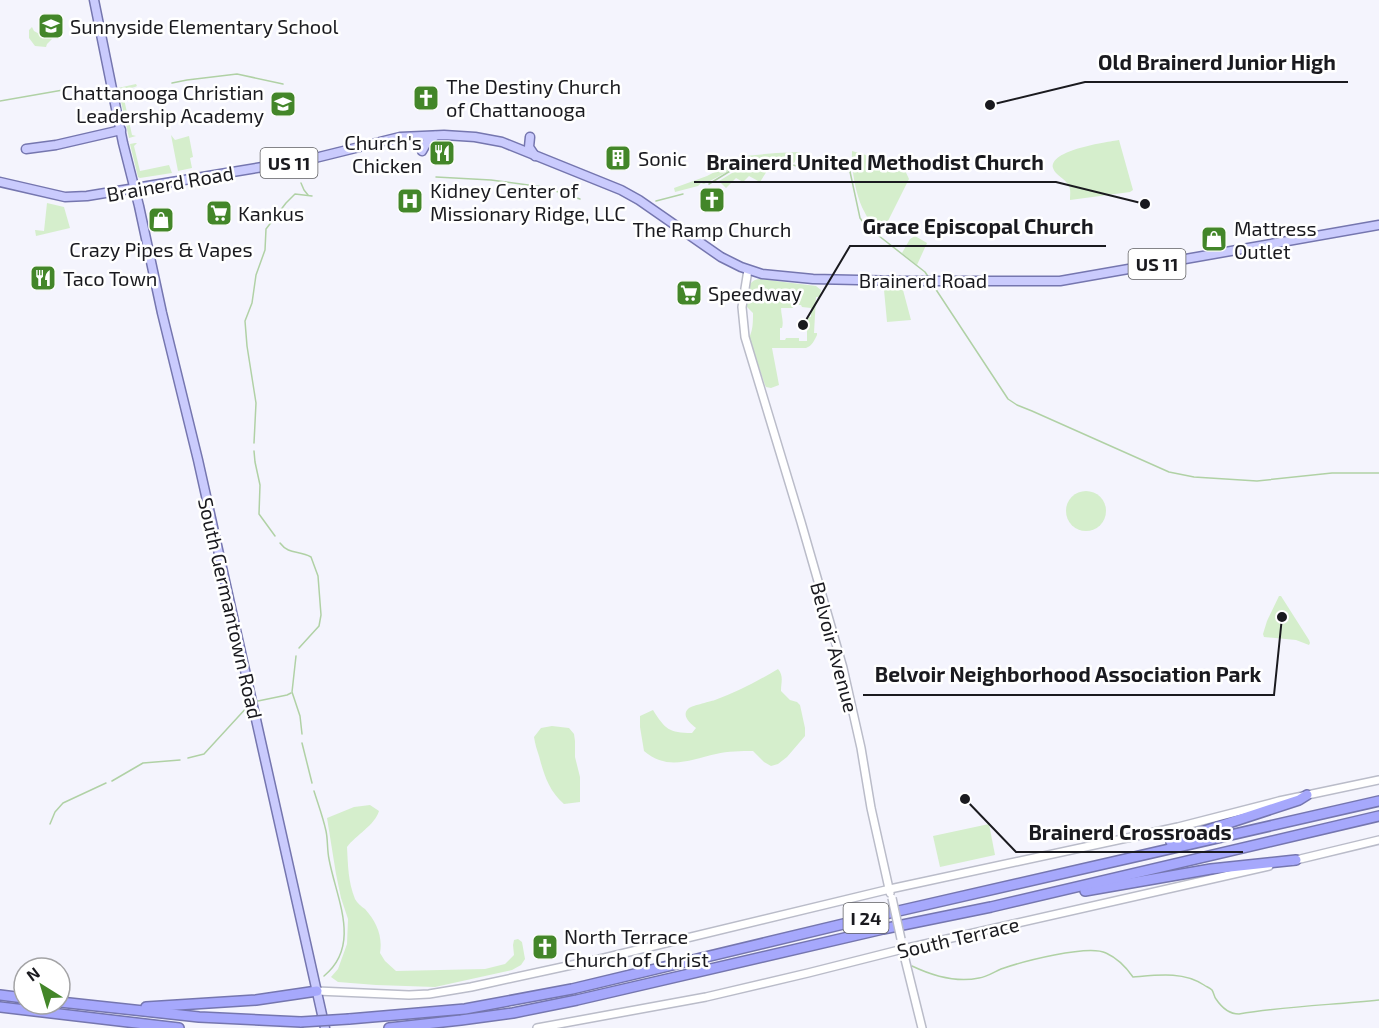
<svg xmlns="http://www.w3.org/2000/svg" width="1379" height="1028" font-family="'Exo 2',sans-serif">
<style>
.green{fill:#d5eecc;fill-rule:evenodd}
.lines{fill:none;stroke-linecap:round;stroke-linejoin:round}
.stream{stroke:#b0d1a5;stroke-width:1.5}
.minor-casing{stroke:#babcc9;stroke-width:10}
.major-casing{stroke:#7576af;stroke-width:11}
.highway-casing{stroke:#7576af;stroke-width:12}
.minor{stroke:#fff;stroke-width:7}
.major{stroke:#cacbfd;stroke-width:8}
.highway{stroke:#a6a8fc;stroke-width:9}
.minor-bridge-casing{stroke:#babcc9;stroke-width:10;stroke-linecap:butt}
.highway-bridge-casing{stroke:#7576af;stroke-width:12;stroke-linecap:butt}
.minor-bridge{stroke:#fff;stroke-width:7}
.highway-bridge{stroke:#a6a8fc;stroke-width:9}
.labels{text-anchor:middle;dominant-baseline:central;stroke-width:5;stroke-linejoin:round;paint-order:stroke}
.shield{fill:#fff;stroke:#5f5f62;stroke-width:1.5}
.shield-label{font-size:18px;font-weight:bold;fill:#1a1a1f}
.poi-label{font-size:20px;fill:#1a1a1f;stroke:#fff;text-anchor:start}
.street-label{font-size:20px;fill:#1a1a1f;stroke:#fff}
.leader{fill:none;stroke:#1a1a1f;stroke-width:2}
.callout-dot{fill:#1a1a1f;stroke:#fff;stroke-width:2}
.callout-label{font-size:21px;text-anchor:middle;font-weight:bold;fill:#1a1a1f;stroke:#fff;stroke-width:5;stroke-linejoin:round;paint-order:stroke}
</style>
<rect width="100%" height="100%" fill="#f4f4fd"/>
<g class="green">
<path d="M 32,27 L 34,31 L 41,35 L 50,33 L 52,39 L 47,44 L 46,47 L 35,46 L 29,38 L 29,30 Z"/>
<path d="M 136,84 L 137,86 L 135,87 L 122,90 L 132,135 L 136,136 L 129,138 L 118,88 Z"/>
<path d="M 171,135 L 175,140 L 189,136 L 193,157 L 190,158 L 192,168 L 178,171 Z"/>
<path d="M 1119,140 L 1133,190 L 1130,192 L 1070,200 C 1070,195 1071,190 1069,186 C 1065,178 1055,175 1053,168 C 1049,150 1107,142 1119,140 Z"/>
<path d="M 135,143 L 137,143 L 134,146 L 140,171 L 169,165 L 172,173 L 140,178 L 138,177 L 130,144 Z"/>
<path d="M 852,151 L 903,166 L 909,179 L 882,233 C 875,227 868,220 864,211 C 856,196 851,169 852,151 Z"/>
<path d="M 800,152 L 794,163 C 750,153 741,166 704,184 L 701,183 L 698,186 L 675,192 L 674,188 L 707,176 L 745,156 L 776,153 Z"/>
<path d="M 772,163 L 760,182 L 749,176 L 743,182 L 736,178 L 726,188 L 719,181 L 737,170 L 751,164 Z"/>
<path d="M 47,203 L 64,207 L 70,228 L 36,236 L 35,230 L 44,231 Z"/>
<path d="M 915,236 L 927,243 L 917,265 L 902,253 L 910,239 Z"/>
<path d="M 759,279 L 816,286 L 821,290 L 820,297 L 816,297 L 814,333 L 817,333 L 817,335 C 814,341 812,346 806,348 L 772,348 L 779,385 L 771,388 L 766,387 L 765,385 L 749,338 C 753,330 753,322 753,313 L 746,306 C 747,296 745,281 759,279 ZM 794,305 L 801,305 L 802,307 L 811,308 L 811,317 L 807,317 L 807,341 L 799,341 L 799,338 L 786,338 L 785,340 L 780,340 L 780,328 L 782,328 C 784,321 781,315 781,308 L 793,308 Z"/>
<path d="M 884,290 L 903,290 L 911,320 L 887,322 Z"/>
<circle cx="1086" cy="511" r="20"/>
<path d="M 1279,596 L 1281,596 L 1309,640 L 1310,643 L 1309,645 L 1296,640 L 1264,637 L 1263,634 L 1267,621 Z"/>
<path d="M 778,669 C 784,676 781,682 781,691 L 790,700 L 797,702 L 800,705 L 805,728 L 805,736 L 787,757 L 778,764 L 771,766 L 764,762 L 753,751 C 741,751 728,751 716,754 C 689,760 668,771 644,751 L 640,727 L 640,716 L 653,710 C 665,729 669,733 692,733 L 696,728 C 691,724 681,716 688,709 C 690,706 709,702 715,700 C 737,692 758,681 778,669 Z"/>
<path d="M 552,726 L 569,728 L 574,734 L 575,741 L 575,757 L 580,777 L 580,802 L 564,804 C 549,791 544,775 539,756 C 537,750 535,744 534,737 L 541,728 Z"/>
<path d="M 370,805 L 379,811 C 375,825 356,835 347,847 C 348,865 348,882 355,899 C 358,904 361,906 365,909 C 376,921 383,936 380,953 L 385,961 L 396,971 L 485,969 L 505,964 L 514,955 L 513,945 L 514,940 L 518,939 L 522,942 L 525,959 L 521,965 L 512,970 L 435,987 L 376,985 L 338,982 L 331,977 L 338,969 L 347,944 L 348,919 L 341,898 L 336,874 L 327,818 L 354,807 Z"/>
<path d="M 989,824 L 995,855 L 940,867 L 933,836 Z"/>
</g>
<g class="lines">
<g class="stream">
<path d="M 172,83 L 187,80 L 237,74 L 283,84"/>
<path d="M 0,101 L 63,90"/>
<path d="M 436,177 L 491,180 L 543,187 L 580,199"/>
<path d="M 301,183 L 304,190 L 308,195"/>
<path d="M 709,184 L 735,168 L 752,161 L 770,160 L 797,166 L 849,167 L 860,218 L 865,225 L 925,272 L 929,278"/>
<path d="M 656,201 L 683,194"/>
<path d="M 933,285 L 1008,399 L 1017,405 L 1032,411 L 1169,472 L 1194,477 L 1257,481 L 1332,473 L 1379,473"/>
<path d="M 254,443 L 256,403 L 247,346 L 245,321 L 252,303 L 256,275 L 265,250 L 266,229 L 286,203 L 295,194 L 312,196"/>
<path d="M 254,451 L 255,462 L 260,485 L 259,514 L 275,536"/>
<path d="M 280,543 C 289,555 299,550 311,557 L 318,576 L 321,615 L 319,626 L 299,648"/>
<path d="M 296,656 L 292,692 L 300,716 L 302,734"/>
<path d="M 258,701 L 287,695 L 291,693"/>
<path d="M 302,743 L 312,783"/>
<path d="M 188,758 L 204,754 L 249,705"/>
<path d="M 112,781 L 143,763 L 180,760"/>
<path d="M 314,791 C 318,804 323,817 326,831 C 328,840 327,850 329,859 C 336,898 362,945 324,976"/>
<path d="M 50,824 L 55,812 L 63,803 L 106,783"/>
<path d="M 912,966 C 933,976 956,983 979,978 C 987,977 994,972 1001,969 C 1021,962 1088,944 1106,953 C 1117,958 1126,967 1133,977 C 1157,975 1183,971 1204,985 C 1207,987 1210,988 1212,990 C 1214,993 1214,997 1216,999 C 1222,1008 1229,1014 1239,1014 C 1286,1006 1332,1005 1379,1000"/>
</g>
<g class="minor-casing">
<g id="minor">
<path d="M 748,270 L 742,307 L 745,337 L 801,522 L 843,668 L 861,748 L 871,808 L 890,893"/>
<path d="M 1292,861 L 1379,840"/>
<path d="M 902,947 L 922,1028"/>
<path d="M 317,991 L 409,995 L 429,994 L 471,987 L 604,958 L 890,889 L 1178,827 L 1279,801 L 1379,780"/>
<path d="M 537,1028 L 706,997 L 808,973 L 903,949 L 1269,866"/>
</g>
</g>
<g class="major-casing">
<g id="major">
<path d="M 94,0 L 123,143 L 139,206 L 162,313 L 198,460 L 325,1028"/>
<path d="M 530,137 L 529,147 L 535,156"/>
<path d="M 26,149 L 56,145 L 121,130"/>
<path d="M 422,151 L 427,142 L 435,136"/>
<path d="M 0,182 L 65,197 L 87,196 L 311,159 L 400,137 L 444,135 L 475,137 L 502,142 L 621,190 L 639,200 L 721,257 L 741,267 L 762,274 L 813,279 L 904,281 L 1060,281 L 1379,225"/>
</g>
</g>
<g class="highway-casing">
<g id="highway">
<path d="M 1171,842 L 1299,800 L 1307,795"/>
<path d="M 1085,891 L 1211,869 L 1296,860"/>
<path d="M 0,995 L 24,998"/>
<path d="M 60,1002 L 199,1017 L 301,1022"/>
<path d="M 0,1007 L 179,1028"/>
<path d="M 146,1007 L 256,1000 L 317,991"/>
<path d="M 349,1019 L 465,1009 L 572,989 L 881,915 L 1379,801"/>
<path d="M 389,1028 L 461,1020 L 513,1013 L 577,1000 L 883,929 L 991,907 L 1379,816"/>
</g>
</g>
<use href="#minor" class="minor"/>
<use href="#major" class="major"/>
<use href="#highway" class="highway"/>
<g class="minor-bridge-casing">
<path id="minor-bridge" d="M 892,898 L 901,939"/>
</g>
<g class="highway-bridge-casing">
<path id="highway-bridge" d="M 301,1022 L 349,1019"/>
</g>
<use href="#minor-bridge" class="minor-bridge"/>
<use href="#highway-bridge" class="highway-bridge"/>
</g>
<defs>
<g id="school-square" transform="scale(1.35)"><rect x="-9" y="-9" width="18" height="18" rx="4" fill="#438629" stroke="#fff"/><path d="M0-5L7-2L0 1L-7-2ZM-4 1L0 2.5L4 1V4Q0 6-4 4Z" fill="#fff"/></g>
<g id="church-square" transform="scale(1.35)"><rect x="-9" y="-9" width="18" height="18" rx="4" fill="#438629" stroke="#fff"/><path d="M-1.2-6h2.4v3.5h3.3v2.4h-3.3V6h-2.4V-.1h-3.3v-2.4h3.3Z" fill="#fff"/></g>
<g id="restaurant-square" transform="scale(1.35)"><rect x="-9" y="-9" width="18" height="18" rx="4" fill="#438629" stroke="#fff"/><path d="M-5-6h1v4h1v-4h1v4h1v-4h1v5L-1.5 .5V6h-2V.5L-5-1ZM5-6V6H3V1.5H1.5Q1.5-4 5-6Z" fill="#fff"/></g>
<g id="building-square" transform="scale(1.35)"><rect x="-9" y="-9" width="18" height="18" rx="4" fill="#438629" stroke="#fff"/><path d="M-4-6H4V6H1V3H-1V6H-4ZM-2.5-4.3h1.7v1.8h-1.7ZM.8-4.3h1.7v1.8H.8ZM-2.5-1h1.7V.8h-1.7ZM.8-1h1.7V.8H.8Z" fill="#fff"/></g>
<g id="hospital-square" transform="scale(1.35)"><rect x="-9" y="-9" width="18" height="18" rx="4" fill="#438629" stroke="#fff"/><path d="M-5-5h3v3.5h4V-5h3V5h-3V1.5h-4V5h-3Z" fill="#fff"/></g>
<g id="supermarket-square" transform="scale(1.35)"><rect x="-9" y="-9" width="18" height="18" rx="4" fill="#438629" stroke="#fff"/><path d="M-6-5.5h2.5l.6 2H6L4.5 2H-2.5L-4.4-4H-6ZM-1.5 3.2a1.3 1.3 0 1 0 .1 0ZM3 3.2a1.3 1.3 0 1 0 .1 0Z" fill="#fff"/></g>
<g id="shop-square" transform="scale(1.35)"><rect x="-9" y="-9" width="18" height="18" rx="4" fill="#438629" stroke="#fff"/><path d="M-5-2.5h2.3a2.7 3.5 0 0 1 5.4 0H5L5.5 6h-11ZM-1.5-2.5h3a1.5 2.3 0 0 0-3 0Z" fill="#fff"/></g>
</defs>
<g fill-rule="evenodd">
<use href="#school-square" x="51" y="26"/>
<use href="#church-square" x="426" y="98"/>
<use href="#school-square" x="283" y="104"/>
<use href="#restaurant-square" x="442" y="153"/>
<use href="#building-square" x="618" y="158"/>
<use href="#church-square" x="712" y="200"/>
<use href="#hospital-square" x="410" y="201"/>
<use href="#supermarket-square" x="219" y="213"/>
<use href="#shop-square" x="161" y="220"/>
<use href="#shop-square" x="1214" y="239"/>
<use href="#restaurant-square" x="43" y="278"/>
<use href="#supermarket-square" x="689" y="293"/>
<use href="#church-square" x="545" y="947"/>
</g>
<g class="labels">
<g class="shield">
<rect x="260.5" y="148" width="57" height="30" rx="4.5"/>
<rect x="1128.5" y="249" width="57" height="30" rx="4.5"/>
<rect x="843.5" y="903" width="45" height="30" rx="4.5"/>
</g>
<g class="shield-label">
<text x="289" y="163">US 11</text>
<text x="1157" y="264">US 11</text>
<text x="866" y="918">I 24</text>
</g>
<g class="poi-label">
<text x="70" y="26">Sunnyside Elementary School</text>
<text x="446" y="86">The Destiny Church<tspan x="446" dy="23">of Chattanooga</tspan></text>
<text x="264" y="92" text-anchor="end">Chattanooga Christian<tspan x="264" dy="23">Leadership Academy</tspan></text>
<text x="422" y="142" text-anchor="end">Church's<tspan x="422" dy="23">Chicken</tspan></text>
<text x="638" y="158">Sonic</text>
<text x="430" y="190">Kidney Center of<tspan x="430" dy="23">Missionary Ridge, LLC</tspan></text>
<text x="238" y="213">Kankus</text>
<text x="1234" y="228">Mattress<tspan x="1234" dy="23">Outlet</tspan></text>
<text x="712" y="229" text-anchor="middle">The Ramp Church</text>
<text x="161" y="249" text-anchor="middle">Crazy Pipes &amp; Vapes</text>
<text x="63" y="278">Taco Town</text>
<text x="708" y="293">Speedway</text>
<text x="564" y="936">North Terrace<tspan x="564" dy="23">Church of Christ</tspan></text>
</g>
<g class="street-label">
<text transform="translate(170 183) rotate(-10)">Brainerd Road</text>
<text x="923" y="280">Brainerd Road</text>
<text transform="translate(231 608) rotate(77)">South Germantown Road</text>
<text transform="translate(835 647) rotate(75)">Belvoir Avenue</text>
<text transform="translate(958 937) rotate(-13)">South Terrace</text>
</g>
</g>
<path class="leader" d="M990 105L1085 82H1348M1145 204L1056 182H694M803 325L850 246H1106M1282 617L1274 695H863M965 799L1016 852H1243"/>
<g class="callout-dot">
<circle cx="990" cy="105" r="6"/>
<circle cx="1145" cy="204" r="6"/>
<circle cx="803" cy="325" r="6"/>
<circle cx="1282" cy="617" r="6"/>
<circle cx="965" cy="799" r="6"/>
</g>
<g class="callout-label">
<text x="1217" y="70">Old Brainerd Junior High</text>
<text x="875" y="170">Brainerd United Methodist Church</text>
<text x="978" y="234">Grace Episcopal Church</text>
<text x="1068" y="682">Belvoir Neighborhood Association Park</text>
<text x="1130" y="840">Brainerd Crossroads</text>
</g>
<g transform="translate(42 986) rotate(323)"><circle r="28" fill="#ffffff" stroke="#a3a3a5" stroke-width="1.5"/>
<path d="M0-4.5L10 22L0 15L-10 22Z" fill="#438629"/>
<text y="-9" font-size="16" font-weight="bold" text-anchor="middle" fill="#1a1a1f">N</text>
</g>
</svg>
